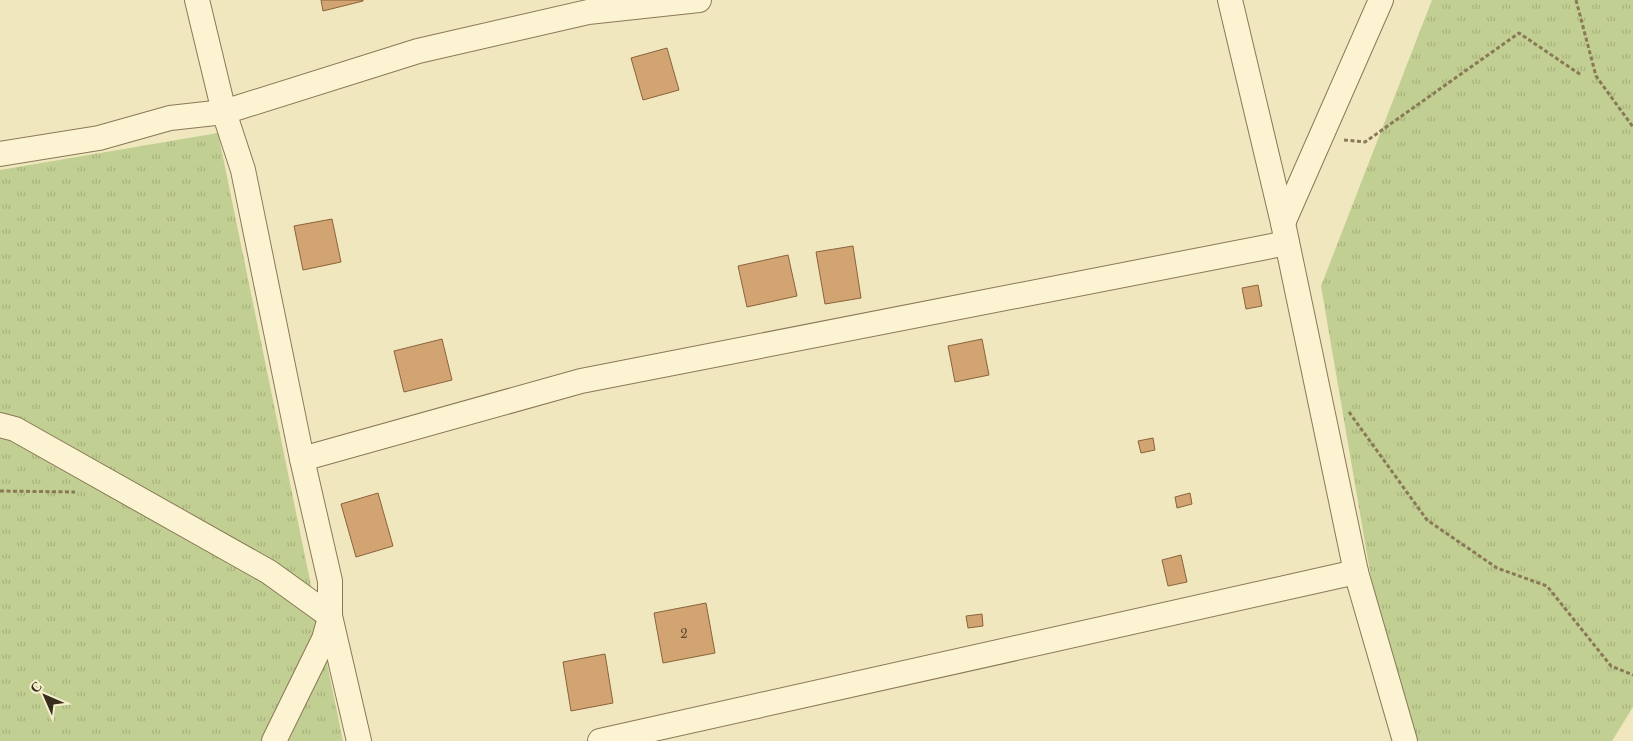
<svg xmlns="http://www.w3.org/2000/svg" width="1633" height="741" font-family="'Libre Baskerville',serif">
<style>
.grass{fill:url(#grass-tufts)}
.building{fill:#d1a472;stroke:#8a633b}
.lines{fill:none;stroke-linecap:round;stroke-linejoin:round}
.street-casing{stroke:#8a7856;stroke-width:26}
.path{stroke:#8a7856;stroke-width:3;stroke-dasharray:4 2.5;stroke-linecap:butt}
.street{stroke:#fbf3d2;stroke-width:24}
.labels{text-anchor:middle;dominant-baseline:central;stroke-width:4.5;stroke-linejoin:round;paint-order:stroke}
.number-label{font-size:12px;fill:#5e4b32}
</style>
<defs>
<pattern id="grass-tufts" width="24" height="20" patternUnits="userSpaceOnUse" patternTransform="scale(1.25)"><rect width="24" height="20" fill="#c1cf92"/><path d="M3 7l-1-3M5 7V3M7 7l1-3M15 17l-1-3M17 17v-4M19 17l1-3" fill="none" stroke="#a7b27d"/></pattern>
</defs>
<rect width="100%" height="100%" fill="#f0e7bf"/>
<g class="grass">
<path d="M 1432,0 L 1633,0 L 1633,707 L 1612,741 L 1399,741 L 1321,286 Z"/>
<path d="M 218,133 L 343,741 L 0,741 L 0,170 Z"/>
</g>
<g class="building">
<path d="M 321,0 L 363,0 L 363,1 L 323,11 Z"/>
<path d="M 667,48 L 679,90 L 643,100 L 631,58 Z"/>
<path d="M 332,219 L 341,262 L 303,270 L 294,226 Z"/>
<path d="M 853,246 L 861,298 L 825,304 L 816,252 Z"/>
<path d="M 788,255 L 797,296 L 747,307 L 738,266 Z"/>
<path d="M 1258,285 L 1262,306 L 1246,309 L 1242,288 Z"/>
<path d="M 442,339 L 452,380 L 404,392 L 394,351 Z"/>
<path d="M 982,339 L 989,375 L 955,382 L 948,346 Z"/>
<path d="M 1153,438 L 1155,450 L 1141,453 L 1138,441 Z"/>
<path d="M 378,493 L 393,546 L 356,557 L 341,504 Z"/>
<path d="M 1190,493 L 1192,504 L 1177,508 L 1175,497 Z"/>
<path d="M 1181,555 L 1187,582 L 1168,586 L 1162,560 Z"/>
<path d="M 706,603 L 715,653 L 663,663 L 654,613 Z"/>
<path d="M 982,614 L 983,626 L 968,628 L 966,616 Z"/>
<path d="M 605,654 L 613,703 L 571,711 L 563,662 Z"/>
</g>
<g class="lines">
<g class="street-casing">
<g id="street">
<path d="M 197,0 L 224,112 L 243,170 L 302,459 L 330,581 L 330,616 L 359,741"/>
<path d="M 1230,0 L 1283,223 L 1356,572 L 1405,741"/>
<path d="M 0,154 L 99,138 L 170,118 L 224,112 L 418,51 L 588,12 L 699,0"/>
<path d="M 1283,223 L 1381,0"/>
<path d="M 0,425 L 15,429 L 269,572 L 330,616"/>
<path d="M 302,459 L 581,381 L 1287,243"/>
<path d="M 274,741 L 324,639 L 330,618"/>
<path d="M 600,741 L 1356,572"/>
</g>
</g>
<g class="path">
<path d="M 1576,0 L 1596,76 L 1633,127"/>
<path d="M 1344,140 L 1365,142 L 1519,33 L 1581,75"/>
<path d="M 1349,412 L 1427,520 L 1497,568 L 1547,586 L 1611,666 L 1633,675"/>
<path d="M 0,491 L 75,492"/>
</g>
<use href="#street" class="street"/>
</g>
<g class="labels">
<g class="number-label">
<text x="684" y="633">2</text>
</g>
</g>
<g transform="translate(45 696) rotate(315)" stroke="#f7f0cf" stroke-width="4" paint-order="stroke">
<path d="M0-4L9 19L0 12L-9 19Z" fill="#382d1c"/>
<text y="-8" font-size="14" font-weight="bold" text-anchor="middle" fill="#382d1c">С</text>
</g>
</svg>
